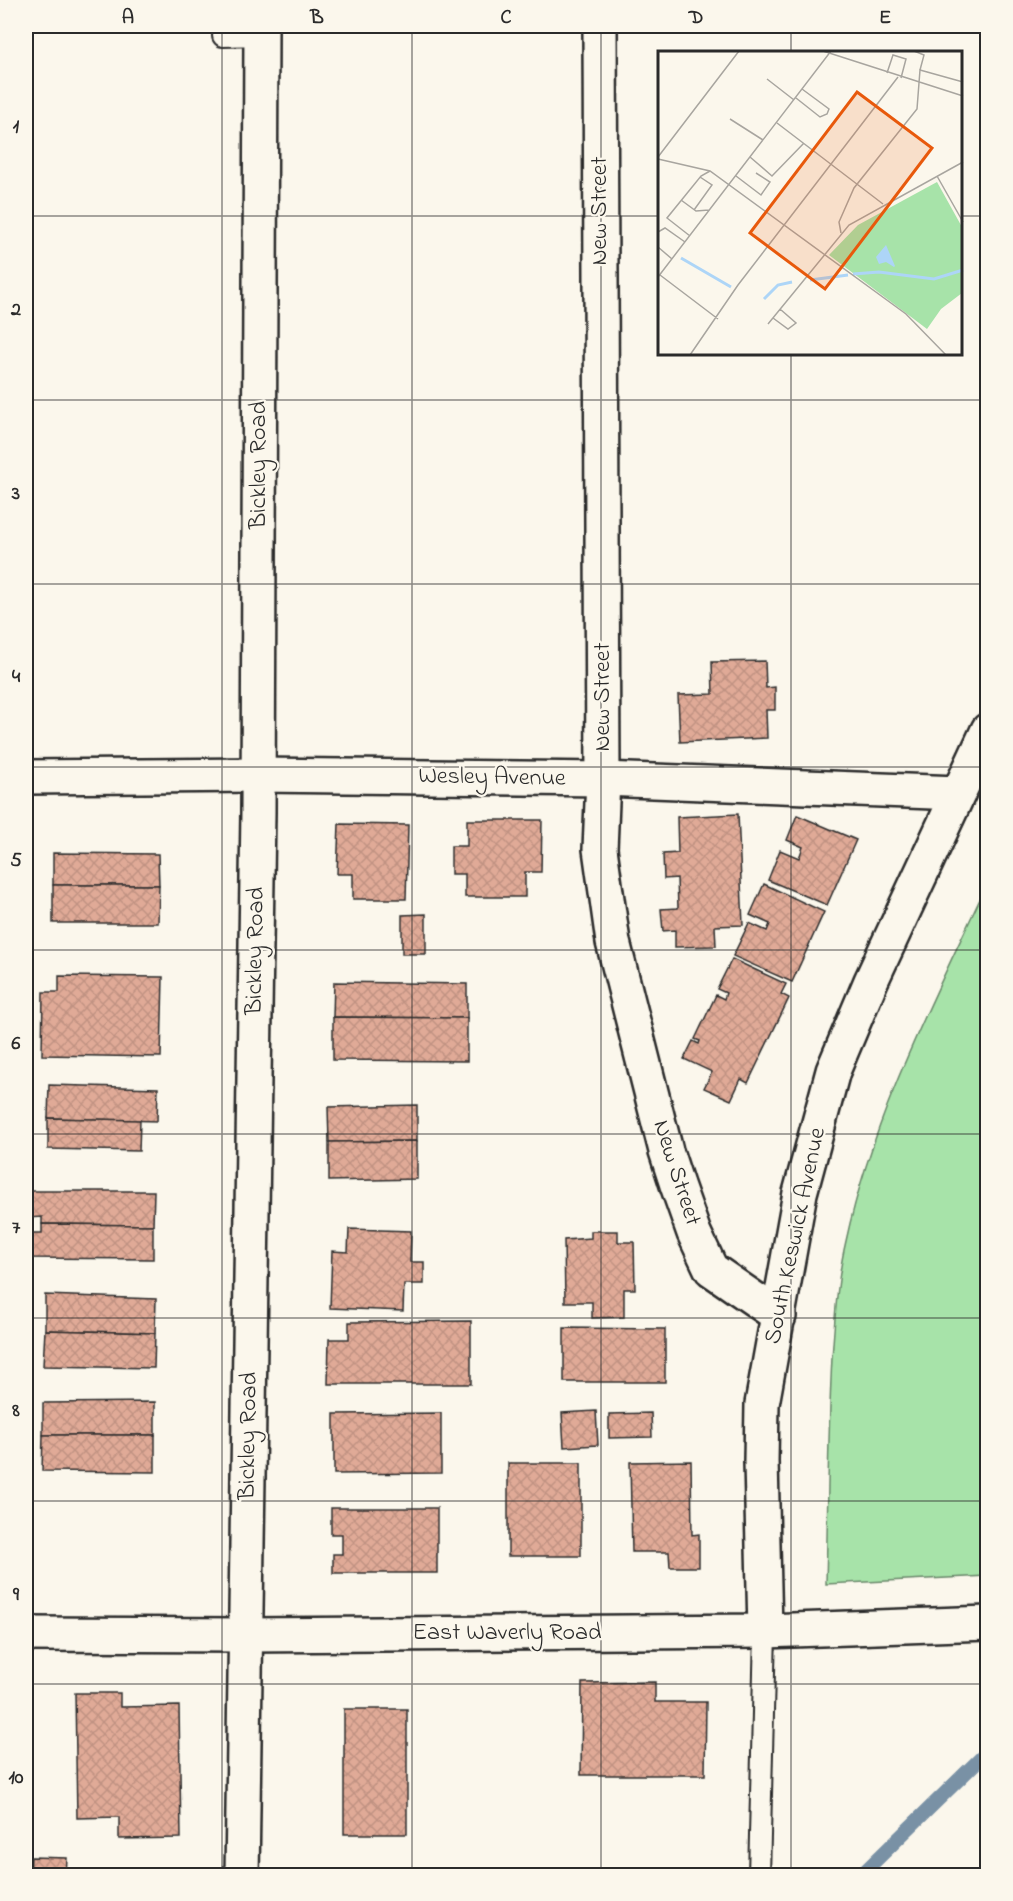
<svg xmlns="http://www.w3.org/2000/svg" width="1013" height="1901" font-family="'Indie Flower',sans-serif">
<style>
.park{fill:#a7e3a9;stroke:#69876a;stroke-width:1.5}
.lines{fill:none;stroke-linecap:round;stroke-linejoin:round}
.stream{stroke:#7991a5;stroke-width:14}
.building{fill:url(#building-cross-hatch);stroke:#2b2b2b;stroke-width:1.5}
.lane-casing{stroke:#2b2b2b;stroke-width:24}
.street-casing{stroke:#2b2b2b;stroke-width:38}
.lane{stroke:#fbf7ec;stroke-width:20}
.street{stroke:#fbf7ec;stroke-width:33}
.grid{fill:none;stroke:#2b2b2b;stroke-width:1.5;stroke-opacity:0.55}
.labels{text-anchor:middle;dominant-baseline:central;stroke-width:4.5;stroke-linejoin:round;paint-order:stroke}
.street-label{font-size:24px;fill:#2b2b2b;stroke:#fbf7ec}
.inset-river{fill:none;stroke:#add5f7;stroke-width:3}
.inset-road{fill:none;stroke:#a8a59f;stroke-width:1.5}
.view{fill:#e8590c;fill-opacity:0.15;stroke:#e8590c;stroke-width:3}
.inset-edge{fill:none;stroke:#2b2b2b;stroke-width:3}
.neatline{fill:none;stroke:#2b2b2b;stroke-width:2}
.grid-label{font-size:20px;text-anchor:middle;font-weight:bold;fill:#2b2b2b}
</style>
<defs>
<pattern id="building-cross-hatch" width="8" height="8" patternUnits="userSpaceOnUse" patternTransform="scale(1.5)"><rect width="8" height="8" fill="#e0aa97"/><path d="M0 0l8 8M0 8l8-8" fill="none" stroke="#c09282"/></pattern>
</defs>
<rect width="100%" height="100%" fill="#fbf7ec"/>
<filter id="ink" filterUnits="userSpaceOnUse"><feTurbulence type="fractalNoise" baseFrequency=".0167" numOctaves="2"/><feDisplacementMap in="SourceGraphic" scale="12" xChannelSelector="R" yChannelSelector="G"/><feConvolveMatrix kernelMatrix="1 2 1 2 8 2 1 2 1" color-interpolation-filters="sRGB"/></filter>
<g filter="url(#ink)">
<path class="park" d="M 987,884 L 987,1576 L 826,1584 C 828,1509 828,1433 832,1358 C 835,1318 837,1279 846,1241 C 873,1115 933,1000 987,884 Z"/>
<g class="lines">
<path class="stream" d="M 860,1876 L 988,1751"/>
</g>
<g class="building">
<path d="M 765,661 L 766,688 L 775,687 L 775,710 L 766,710 L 767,738 L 680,742 L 678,695 L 713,694 L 712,662 Z"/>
<path d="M 738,814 L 743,925 L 715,926 L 716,946 L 675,947 L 675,930 L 663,931 L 661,909 L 678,908 L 677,878 L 664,879 L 663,854 L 678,853 L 677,817 Z"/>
<path d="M 797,815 L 856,840 L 827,905 L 768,880 L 780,850 L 799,858 L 803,847 L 787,840 Z"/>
<path d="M 467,820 L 542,820 L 541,872 L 525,872 L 525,897 L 465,897 L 465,874 L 451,874 L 451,846 L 467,846 Z"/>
<path d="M 339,824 L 408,825 L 406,899 L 353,899 L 353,874 L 337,874 Z"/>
<path d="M 53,853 L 158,854 L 159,885 L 53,885 Z"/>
<path d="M 764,884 L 824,912 L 792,982 L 733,956 L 749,923 L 767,931 L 770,924 L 750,915 Z"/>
<path d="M 53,885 L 159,885 L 158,923 L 53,923 Z"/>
<path d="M 426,914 L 426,954 L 402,954 L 402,915 Z"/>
<path d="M 732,959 L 786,984 L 781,994 L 789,998 L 748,1083 L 741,1079 L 731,1100 L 704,1088 L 712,1072 L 684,1059 L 693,1041 L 699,1044 L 700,1041 L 695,1039 L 716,995 L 724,999 L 726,993 L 717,989 Z"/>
<path d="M 59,976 L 163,977 L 161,1057 L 42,1055 L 43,992 L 59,992 Z"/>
<path d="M 334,982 L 467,984 L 467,1018 L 333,1017 Z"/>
<path d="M 333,1017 L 467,1018 L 467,1061 L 333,1060 Z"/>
<path d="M 49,1085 L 158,1088 L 157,1121 L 48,1118 Z"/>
<path d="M 417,1105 L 417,1141 L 329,1142 L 328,1107 Z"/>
<path d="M 48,1118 L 140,1120 L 139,1151 L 48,1149 Z"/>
<path d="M 417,1141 L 417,1179 L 329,1181 L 329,1142 Z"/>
<path d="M 26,1191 L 154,1191 L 153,1225 L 42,1224 L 42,1217 L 26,1218 Z"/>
<path d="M 42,1224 L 153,1225 L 153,1259 L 26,1258 L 26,1233 L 42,1233 Z"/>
<path d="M 349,1229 L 411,1231 L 410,1262 L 424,1262 L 424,1284 L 404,1284 L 403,1311 L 330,1308 L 332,1251 L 348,1252 Z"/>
<path d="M 591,1231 L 618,1231 L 618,1242 L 634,1242 L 635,1289 L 624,1289 L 624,1317 L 592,1318 L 592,1302 L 565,1302 L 564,1240 L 591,1238 Z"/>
<path d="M 45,1295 L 156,1299 L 155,1333 L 45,1330 Z"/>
<path d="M 471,1321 L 471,1384 L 328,1384 L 329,1339 L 349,1339 L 349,1322 Z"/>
<path d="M 564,1328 L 665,1329 L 665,1382 L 564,1382 Z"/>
<path d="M 45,1330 L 155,1333 L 154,1368 L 43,1366 Z"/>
<path d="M 155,1402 L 155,1435 L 43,1435 L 43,1403 Z"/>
<path d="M 596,1411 L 598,1445 L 564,1447 L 562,1413 Z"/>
<path d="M 441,1413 L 441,1473 L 334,1474 L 334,1414 Z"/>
<path d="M 651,1413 L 652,1437 L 609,1438 L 609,1414 Z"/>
<path d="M 43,1435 L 155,1435 L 155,1472 L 42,1471 Z"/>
<path d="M 691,1461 L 692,1535 L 699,1534 L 699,1567 L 670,1567 L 669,1552 L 632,1552 L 630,1462 Z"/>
<rect x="508" y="1463" width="73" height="93"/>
<path d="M 331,1508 L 437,1508 L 437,1573 L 333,1573 L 333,1554 L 342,1554 L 342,1534 L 331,1534 Z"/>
<path d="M 655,1682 L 655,1702 L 706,1702 L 705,1775 L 581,1775 L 582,1683 Z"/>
<path d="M 75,1693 L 120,1693 L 120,1707 L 179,1706 L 181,1838 L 119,1839 L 119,1817 L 77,1818 Z"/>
<rect x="344" y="1709" width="63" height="125"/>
<path d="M 31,1857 L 67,1858 L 66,1876 L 30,1876 Z"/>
</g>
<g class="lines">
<g class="lane-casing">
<g id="lane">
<path d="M 223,36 L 261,35"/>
<path d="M 759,1876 L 765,1631"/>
</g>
</g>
<g class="street-casing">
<g id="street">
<path d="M 600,26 L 603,779 L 600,849 L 613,942 L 666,1151 L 677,1185 L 694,1233 L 711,1269 L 779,1316"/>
<path d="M 26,777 L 258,775 L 603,779 L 958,793"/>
<path d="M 765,1631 L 761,1461 L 762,1404 L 800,1193 L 833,1071 L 871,981 L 988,730"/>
<path d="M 26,1634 L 246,1635 L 765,1631 L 988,1623"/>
<path d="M 242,1876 L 258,812 L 261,26"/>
</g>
</g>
<use href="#lane" class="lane"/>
<use href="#street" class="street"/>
</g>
</g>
<path class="grid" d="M 222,26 L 222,1876M 412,26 L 412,1876M 601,26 L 601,1876M 791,26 L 791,52M 26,216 L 659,216M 960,216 L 988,216M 791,354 L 791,1876M 26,400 L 988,400M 26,584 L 988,584M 26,767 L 988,767M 26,950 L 988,950M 26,1134 L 988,1134M 26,1318 L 988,1318M 26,1501 L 988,1501M 26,1684 L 988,1684"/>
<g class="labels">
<g class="street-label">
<text transform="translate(600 211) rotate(-90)">New Street</text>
<text transform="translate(259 465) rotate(-90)">Bickley Road</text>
<text transform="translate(603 697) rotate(-90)">New Street</text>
<text transform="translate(492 778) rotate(1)">Wesley Avenue</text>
<text transform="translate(256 951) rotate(-89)">Bickley Road</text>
<text transform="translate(676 1173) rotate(72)">New Street</text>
<text transform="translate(796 1236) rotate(-78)">South Keswick Avenue</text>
<text transform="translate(249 1436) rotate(-89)">Bickley Road</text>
<text x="507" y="1633">East Waverly Road</text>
</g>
</g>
<g transform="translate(658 51)">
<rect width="304" height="304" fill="#fbf7ec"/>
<path d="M 279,131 L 304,176 L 304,242 L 283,258 L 269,278 L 171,204 L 200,174 Z" fill="#a7e3a9"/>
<path d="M 228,194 L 237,215 L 236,216 L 228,211 L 221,213 L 218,206 Z" fill="#add5f7"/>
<path class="inset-river" d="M 23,207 L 73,236M 195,223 L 221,221 L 276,228 L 305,219M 152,229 L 190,224M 106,248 L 120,234 L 134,231"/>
<path class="inset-road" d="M 165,0 L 305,45M 256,0 L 266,4 L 262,19M 229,22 L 235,4 L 248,8 L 243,27M 109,28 L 136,49M 138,47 L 162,66 L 169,63 L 171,58 L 144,38M 72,68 L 105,89M 119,72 L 225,153M 0,106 L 81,0M 92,106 L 114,125 L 146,92M 0,108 L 52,120 L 248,263 L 288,304M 78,125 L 103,144 L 112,131 L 98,122M 279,125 L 305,171M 23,149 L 38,160 L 51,159M 36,159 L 54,134 L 42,126M 0,181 L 7,177 L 27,191M 183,182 L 181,171 L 196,137 L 259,58 L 262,19 L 305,31M 32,185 L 9,167 L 43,125 L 52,120M 0,196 L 14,208M 2,224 L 60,268M 0,226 L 173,0M 115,267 L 130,278 L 138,272 L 122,258M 110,273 L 191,174 L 305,111M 32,304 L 80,234 L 240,26"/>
<path class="view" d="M 199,41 L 274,97 L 167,238 L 92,182 Z"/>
<rect width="304" height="304" class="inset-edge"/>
</g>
<rect width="1013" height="1901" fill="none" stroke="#fbf7ec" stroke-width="66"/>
<rect x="33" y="33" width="947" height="1835" class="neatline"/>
<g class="grid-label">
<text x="128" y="23">A</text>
<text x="317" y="23">B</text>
<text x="506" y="23">C</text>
<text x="696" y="23">D</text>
<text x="885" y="23">E</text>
<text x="16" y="132">1</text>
<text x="16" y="315">2</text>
<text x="16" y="499">3</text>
<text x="16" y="682">4</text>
<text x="16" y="866">5</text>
<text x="16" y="1049">6</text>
<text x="16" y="1233">7</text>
<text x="16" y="1416">8</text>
<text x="16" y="1600">9</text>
<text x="16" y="1783">10</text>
</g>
</svg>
